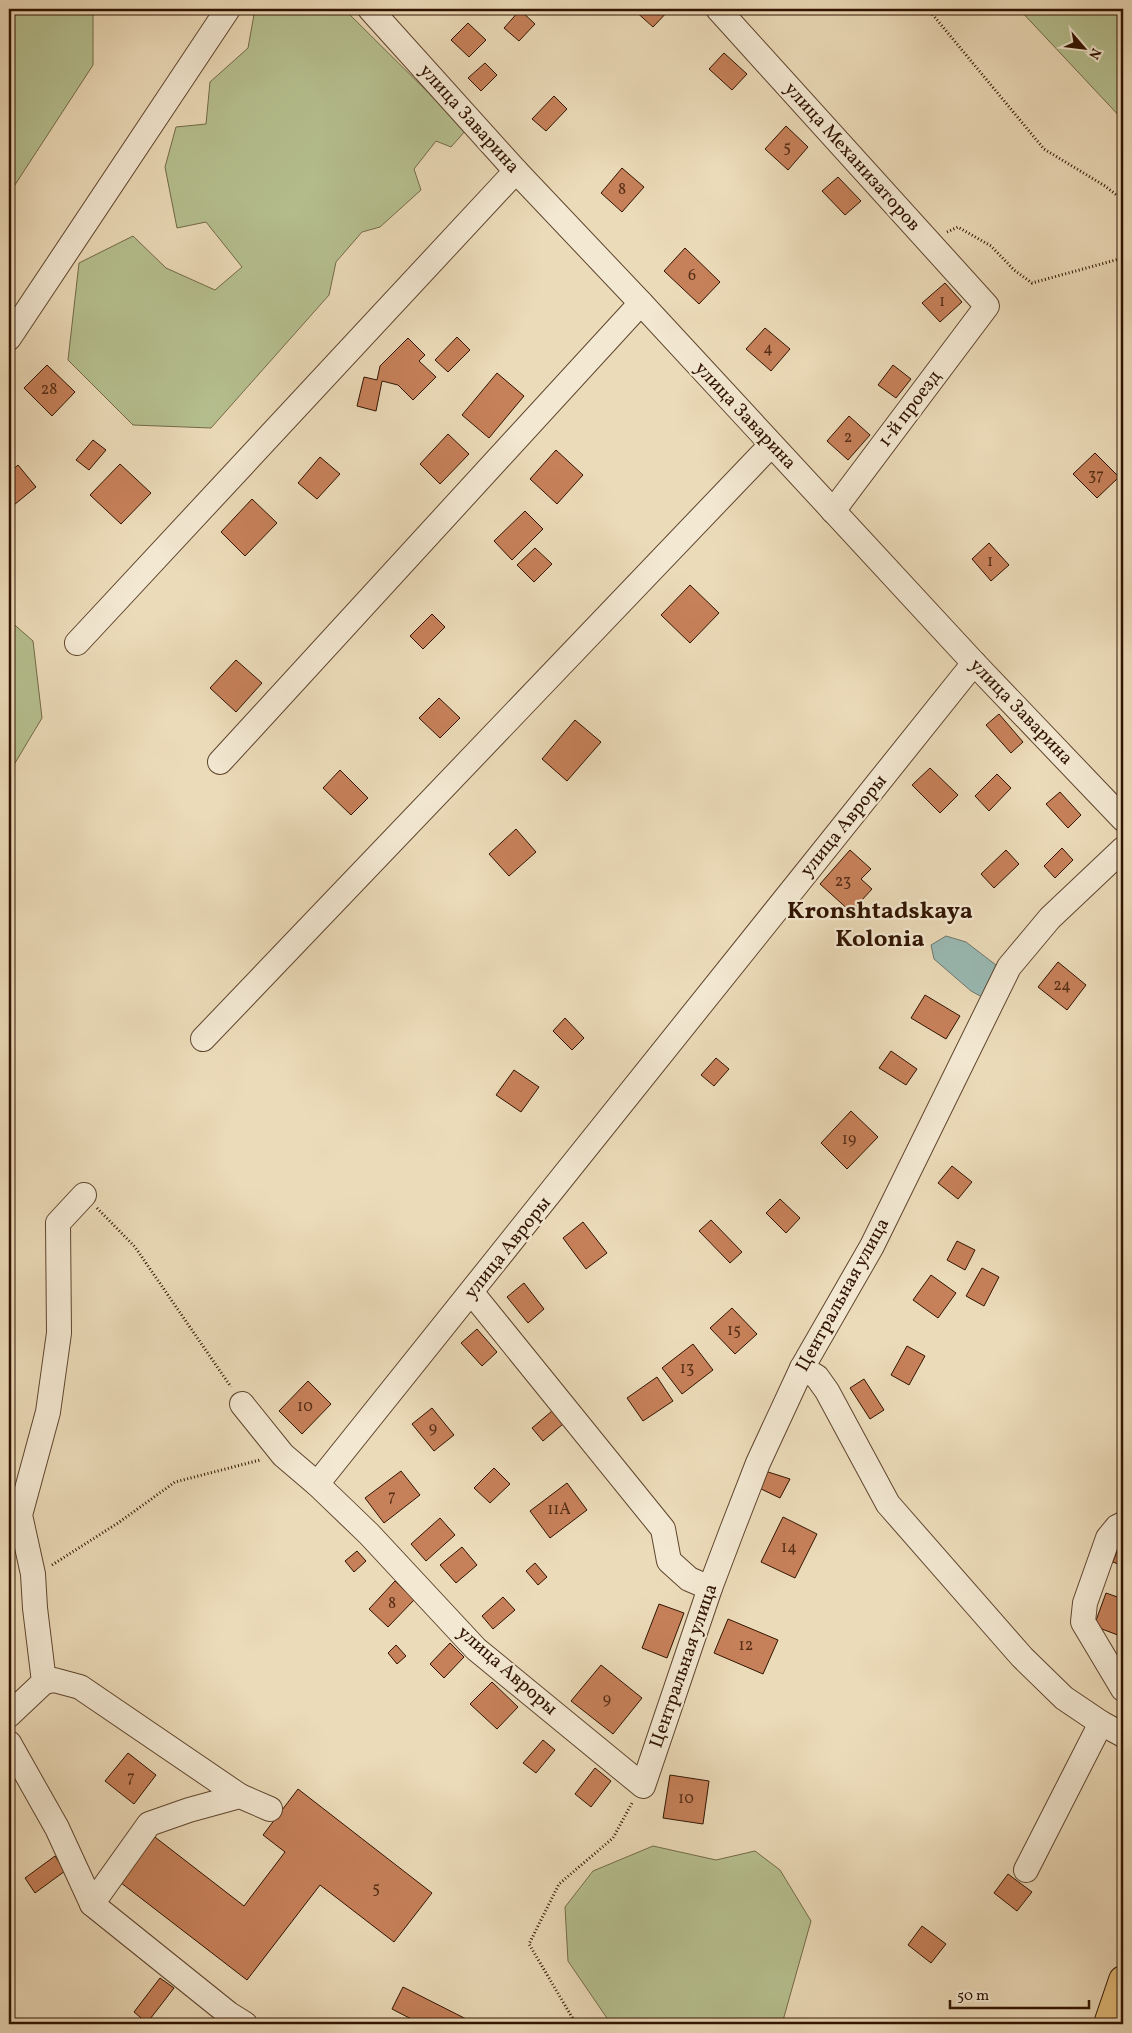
<svg xmlns="http://www.w3.org/2000/svg" width="1132" height="2033" font-family="Vollkorn,serif">
<style>
.green{fill:#b6c090;stroke:#736a48}
.water{fill:#99bab4;stroke:#6f776c}
.building{fill:#c7815a;stroke:#301300}
.lines{fill:none;stroke-linecap:round;stroke-linejoin:round}
.minor-casing{stroke:#5f452e;stroke-width:26}
.major-casing{stroke:#301300;stroke-width:30}
.path{stroke:#301300;stroke-width:3;stroke-dasharray:1 2.5;stroke-linecap:butt}
.minor{stroke:#f3e8d2;stroke-width:24}
.major{stroke:#e6be7c;stroke-width:28}
.labels{text-anchor:middle;dominant-baseline:central;stroke-width:4.5;stroke-linejoin:round;paint-order:stroke}
.number-label{font-size:16px;fill:#562e16}
.street-label{font-size:19px;fill:#301300;stroke:#f3e8d2}
.district-label{font-size:24px;font-weight:bold;fill:#301300;stroke:#f3e8d2}
</style>
<rect width="100%" height="100%" fill="#ecdbb9"/>
<filter id="stains"><feTurbulence type="fractalNoise" baseFrequency=".004" numOctaves="4"/><feColorMatrix values="0 0 0 0 .2 0 0 0 0 .09 0 0 0 0 .02 0 0 0 .5 -.17"/></filter>
<radialGradient id="worn" r=".72"><stop offset=".6" stop-color="#630" stop-opacity="0"/><stop offset="1" stop-color="#630" stop-opacity=".3"/></radialGradient>
<g class="green">
<path d="M 9,9 L 93,9 L 93,65 L 9,194 Z"/>
<path d="M 255,9 L 344,9 L 466,130 L 451,147 L 436,141 L 414,169 L 421,190 L 380,227 L 362,232 L 336,262 L 329,295 L 211,428 L 133,425 L 68,360 L 79,263 L 133,236 L 166,268 L 215,290 L 242,267 L 206,222 L 177,228 L 165,167 L 176,127 L 206,124 L 210,82 L 248,48 Z"/>
<path d="M 1019,9 L 1123,9 L 1123,120 Z"/>
<path d="M 9,620 L 33,641 L 42,718 L 9,773 Z"/>
<path d="M 653,1846 L 716,1860 L 755,1851 L 780,1870 L 811,1921 L 782,2024 L 611,2024 L 568,1961 L 565,1907 L 593,1871 Z"/>
</g>
<path class="water" d="M 946,936 L 966,942 L 996,965 L 982,997 L 971,991 L 934,959 L 931,945 Z"/>
<g class="building">
<path d="M 633,9 L 670,9 L 653,27 Z"/>
<path d="M 520,10 L 535,24 L 519,41 L 504,28 Z"/>
<path d="M 468,23 L 486,40 L 469,57 L 451,40 Z"/>
<path d="M 724,53 L 747,74 L 732,90 L 709,69 Z"/>
<path d="M 485,63 L 497,75 L 481,91 L 468,78 Z"/>
<path d="M 554,96 L 567,109 L 546,131 L 532,119 Z"/>
<path d="M 786,126 L 808,147 L 788,170 L 765,149 Z"/>
<path d="M 622,168 L 644,187 L 622,212 L 601,193 Z"/>
<path d="M 838,177 L 861,201 L 845,215 L 822,191 Z"/>
<path d="M 685,248 L 720,282 L 699,304 L 664,271 Z"/>
<path d="M 945,283 L 962,302 L 940,322 L 922,303 Z"/>
<path d="M 765,328 L 790,349 L 771,371 L 746,349 Z"/>
<path d="M 457,337 L 470,350 L 448,372 L 435,360 Z"/>
<path d="M 408,338 L 425,355 L 419,361 L 436,377 L 413,400 L 398,385 L 382,381 L 376,411 L 357,406 L 364,377 L 377,380 L 380,366 Z"/>
<path d="M 47,365 L 75,392 L 52,416 L 24,388 Z"/>
<path d="M 893,365 L 911,379 L 896,398 L 878,385 Z"/>
<path d="M 497,373 L 524,396 L 489,438 L 462,415 Z"/>
<path d="M 849,416 L 870,435 L 848,460 L 827,441 Z"/>
<path d="M 448,434 L 469,454 L 440,484 L 420,464 Z"/>
<path d="M 93,440 L 106,450 L 89,470 L 76,460 Z"/>
<path d="M 556,450 L 583,475 L 557,504 L 530,479 Z"/>
<path d="M 1095,453 L 1119,477 L 1097,498 L 1073,474 Z"/>
<path d="M 320,457 L 340,474 L 317,499 L 298,483 Z"/>
<path d="M 120,464 L 151,493 L 121,524 L 90,495 Z"/>
<path d="M 18,465 L 36,487 L 9,509 L 9,473 Z"/>
<path d="M 252,499 L 277,523 L 245,556 L 221,532 Z"/>
<path d="M 525,511 L 543,529 L 512,560 L 494,541 Z"/>
<path d="M 989,543 L 1009,565 L 991,581 L 972,559 Z"/>
<path d="M 535,548 L 552,564 L 534,582 L 517,565 Z"/>
<path d="M 690,585 L 719,613 L 690,643 L 661,615 Z"/>
<path d="M 432,614 L 445,627 L 423,649 L 410,636 Z"/>
<path d="M 236,660 L 262,683 L 236,712 L 210,688 Z"/>
<path d="M 439,698 L 460,718 L 440,738 L 419,718 Z"/>
<path d="M 999,714 L 1023,742 L 1011,753 L 986,725 Z"/>
<path d="M 575,720 L 601,742 L 567,781 L 542,759 Z"/>
<path d="M 930,768 L 958,795 L 940,813 L 912,785 Z"/>
<path d="M 340,770 L 368,798 L 351,815 L 323,788 Z"/>
<path d="M 997,774 L 1011,788 L 989,811 L 975,796 Z"/>
<path d="M 1060,792 L 1081,815 L 1068,828 L 1046,804 Z"/>
<path d="M 516,829 L 536,852 L 509,876 L 489,854 Z"/>
<path d="M 1062,848 L 1073,860 L 1055,878 L 1044,866 Z"/>
<path d="M 850,850 L 871,869 L 861,879 L 872,889 L 851,912 L 820,884 Z"/>
<path d="M 1006,850 L 1019,864 L 994,888 L 981,874 Z"/>
<path d="M 1058,962 L 1086,985 L 1067,1010 L 1038,987 Z"/>
<path d="M 925,995 L 960,1016 L 946,1039 L 911,1018 Z"/>
<path d="M 565,1018 L 584,1038 L 572,1050 L 553,1031 Z"/>
<path d="M 891,1051 L 917,1069 L 906,1085 L 879,1068 Z"/>
<path d="M 716,1058 L 729,1069 L 714,1086 L 701,1075 Z"/>
<path d="M 514,1070 L 539,1087 L 521,1112 L 496,1095 Z"/>
<path d="M 851,1111 L 878,1137 L 847,1169 L 821,1143 Z"/>
<path d="M 952,1166 L 972,1182 L 958,1199 L 938,1183 Z"/>
<path d="M 780,1199 L 800,1218 L 786,1233 L 766,1213 Z"/>
<path d="M 711,1220 L 742,1252 L 730,1263 L 699,1231 Z"/>
<path d="M 583,1222 L 607,1253 L 586,1269 L 563,1238 Z"/>
<path d="M 957,1241 L 975,1250 L 965,1270 L 947,1260 Z"/>
<path d="M 982,1268 L 999,1277 L 984,1306 L 966,1296 Z"/>
<path d="M 931,1275 L 956,1293 L 938,1318 L 913,1300 Z"/>
<path d="M 524,1283 L 544,1309 L 528,1323 L 507,1297 Z"/>
<path d="M 732,1308 L 757,1334 L 735,1354 L 710,1328 Z"/>
<path d="M 477,1329 L 497,1352 L 482,1366 L 461,1343 Z"/>
<path d="M 693,1344 L 713,1370 L 682,1394 L 662,1368 Z"/>
<path d="M 907,1346 L 925,1356 L 909,1385 L 891,1375 Z"/>
<path d="M 657,1377 L 673,1401 L 643,1421 L 627,1398 Z"/>
<path d="M 864,1379 L 884,1410 L 870,1419 L 850,1388 Z"/>
<path d="M 308,1381 L 331,1404 L 302,1434 L 279,1411 Z"/>
<path d="M 432,1408 L 454,1435 L 434,1451 L 412,1424 Z"/>
<path d="M 552,1411 L 563,1424 L 543,1441 L 532,1428 Z"/>
<path d="M 494,1468 L 510,1484 L 490,1503 L 474,1488 Z"/>
<path d="M 401,1471 L 420,1495 L 384,1523 L 365,1498 Z"/>
<path d="M 765,1471 L 790,1479 L 780,1498 L 757,1487 Z"/>
<path d="M 567,1483 L 587,1510 L 550,1538 L 530,1511 Z"/>
<path d="M 783,1517 L 817,1534 L 795,1578 L 761,1562 Z"/>
<path d="M 440,1518 L 455,1535 L 426,1561 L 411,1544 Z"/>
<path d="M 1122,1538 L 1123,1539 L 1123,1566 L 1113,1562 Z"/>
<path d="M 462,1547 L 477,1565 L 456,1583 L 440,1565 Z"/>
<path d="M 357,1551 L 366,1561 L 354,1572 L 345,1561 Z"/>
<path d="M 535,1563 L 547,1577 L 538,1585 L 526,1571 Z"/>
<path d="M 395,1581 L 414,1600 L 388,1627 L 369,1609 Z"/>
<path d="M 1106,1593 L 1123,1599 L 1123,1637 L 1094,1626 Z"/>
<path d="M 503,1597 L 515,1610 L 493,1629 L 482,1616 Z"/>
<path d="M 659,1604 L 684,1613 L 667,1658 L 642,1648 Z"/>
<path d="M 728,1619 L 778,1640 L 763,1674 L 714,1653 Z"/>
<path d="M 450,1643 L 464,1657 L 444,1678 L 430,1664 Z"/>
<path d="M 396,1645 L 406,1656 L 397,1664 L 388,1653 Z"/>
<path d="M 601,1665 L 642,1698 L 613,1734 L 571,1701 Z"/>
<path d="M 492,1682 L 518,1707 L 497,1729 L 470,1704 Z"/>
<path d="M 543,1740 L 555,1750 L 536,1773 L 523,1763 Z"/>
<path d="M 128,1753 L 156,1775 L 134,1804 L 105,1781 Z"/>
<path d="M 595,1768 L 611,1781 L 591,1807 L 575,1794 Z"/>
<path d="M 670,1775 L 709,1781 L 703,1824 L 663,1818 Z"/>
<path d="M 298,1789 L 432,1893 L 394,1942 L 320,1885 L 247,1980 L 116,1879 L 151,1834 L 244,1906 L 285,1852 L 263,1835 Z"/>
<path d="M 55,1856 L 65,1871 L 35,1893 L 25,1878 Z"/>
<path d="M 1008,1874 L 1032,1892 L 1017,1911 L 994,1893 Z"/>
<path d="M 922,1926 L 946,1944 L 931,1963 L 908,1945 Z"/>
<path d="M 160,1978 L 174,1988 L 147,2023 L 134,2012 Z"/>
<path d="M 403,1987 L 476,2024 L 421,2024 L 392,2009 Z"/>
</g>
<g class="lines">
<g class="minor-casing">
<g id="minor">
<path d="M 370,9 L 516,171 L 641,303 L 974,663 L 1123,819"/>
<path d="M 718,9 L 987,306 L 833,511"/>
<path d="M 9,338 L 228,9"/>
<path d="M 77,643 L 516,171"/>
<path d="M 974,663 L 317,1484 L 369,1534 L 476,1649 L 643,1786 L 710,1588 L 732,1530 L 758,1463 L 802,1368 L 872,1246 L 1009,967 L 1050,918 L 1123,849"/>
<path d="M 220,762 L 641,303"/>
<path d="M 203,1039 L 771,445"/>
<path d="M 472,1293 L 663,1529 L 669,1561 L 689,1579 L 710,1588"/>
<path d="M 802,1368 L 817,1377 L 827,1391 L 888,1504 L 1022,1657 L 1064,1698 L 1101,1723 L 1123,1735"/>
<path d="M 242,1404 L 283,1455 L 317,1484"/>
<path d="M 1123,1524 L 1117,1527 L 1108,1538 L 1085,1603 L 1083,1622 L 1123,1689"/>
<path d="M 44,1682 L 54,1680 L 80,1687 L 240,1796"/>
<path d="M 9,1715 L 44,1682 L 35,1608 L 33,1574 L 20,1515 L 48,1412 L 59,1333 L 58,1223 L 84,1195"/>
<path d="M 9,1743 L 57,1828 L 92,1904 L 229,2014 L 245,2024"/>
<path d="M 1026,1870 L 1101,1723"/>
<path d="M 92,1904 L 149,1824 L 189,1810 L 240,1796 L 270,1809"/>
</g>
</g>
<g class="major-casing">
<path id="major" d="M 1108,2024 L 1123,1980"/>
</g>
<g class="path">
<path d="M 928,9 L 1044,149 L 1105,186 L 1123,200"/>
<path d="M 947,232 L 958,227 L 991,246 L 1014,270 L 1032,283 L 1123,258"/>
<path d="M 97,1208 L 135,1247 L 231,1387"/>
<path d="M 52,1565 L 118,1523 L 175,1482 L 260,1460"/>
<path d="M 576,2024 L 529,1944 L 559,1884 L 613,1838 L 632,1803"/>
</g>
<use href="#minor" class="minor"/>
<use href="#major" class="major"/>
</g>
<g class="labels">
<g class="number-label">
<text x="787" y="148">5</text>
<text x="622" y="190">8</text>
<text x="692" y="276">6</text>
<text x="942" y="302">1</text>
<text x="768" y="349">4</text>
<text x="49" y="390">28</text>
<text x="848" y="438">2</text>
<text x="1096" y="476">37</text>
<text x="990" y="562">1</text>
<text x="843" y="882">23</text>
<text x="1062" y="986">24</text>
<text x="849" y="1140">19</text>
<text x="734" y="1331">15</text>
<text x="687" y="1369">13</text>
<text x="305" y="1407">10</text>
<text x="433" y="1429">9</text>
<text x="392" y="1497">7</text>
<text x="559" y="1510">11А</text>
<text x="789" y="1548">14</text>
<text x="392" y="1604">8</text>
<text x="746" y="1646">12</text>
<text x="607" y="1700">9</text>
<text x="131" y="1778">7</text>
<text x="686" y="1799">10</text>
<text x="376" y="1889">5</text>
</g>
<g class="street-label">
<text transform="translate(469 119) rotate(48)">улица Заварина</text>
<text transform="translate(852 157) rotate(48)">улица Механизаторов</text>
<text transform="translate(910 409) rotate(-53)">1-й проезд</text>
<text transform="translate(745 416) rotate(47)">улица Заварина</text>
<text transform="translate(1021 712) rotate(46)">улица Заварина</text>
<text transform="translate(844 826) rotate(-51)">улица Авроры</text>
<text transform="translate(508 1248) rotate(-51)">улица Авроры</text>
<text transform="translate(843 1295) rotate(-61)">Центральная улица</text>
<text transform="translate(684 1666) rotate(-71)">Центральная улица</text>
<text transform="translate(507 1671) rotate(41)">улица Авроры</text>
</g>
<g class="district-label">
<text x="880" y="912">Kronshtadskaya<tspan x="880" dy="28">Kolonia</tspan></text>
</g>
</g>
<rect width="1132" height="2033" fill="none" stroke="#ecdbb9" stroke-width="30"/>
<rect x="10" y="10" width="1112" height="2013" fill="none" stroke="#301300" stroke-width="2.5"/>
<rect x="15" y="15" width="1102" height="2003" fill="none" stroke="#301300"/>
<g transform="translate(1084 48) rotate(118)" stroke="#f3e8d2" stroke-width="4" paint-order="stroke">
<path d="M0-4L9 19L0 12L-9 19Z" fill="#301300"/>
<text y="-8" font-size="14" font-weight="bold" text-anchor="middle" fill="#301300">N</text>
</g>
<path d="M950 2000v8h139v-8" fill="none" stroke="#301300" stroke-width="2.5"/>
<text x="957" y="2000" font-size="15" fill="#301300" stroke="#f3e8d2" stroke-width="4" paint-order="stroke">50 m</text>
<rect width="100%" height="100%" filter="url(#stains)"/>
<rect width="100%" height="100%" fill="url(#worn)"/>
</svg>
